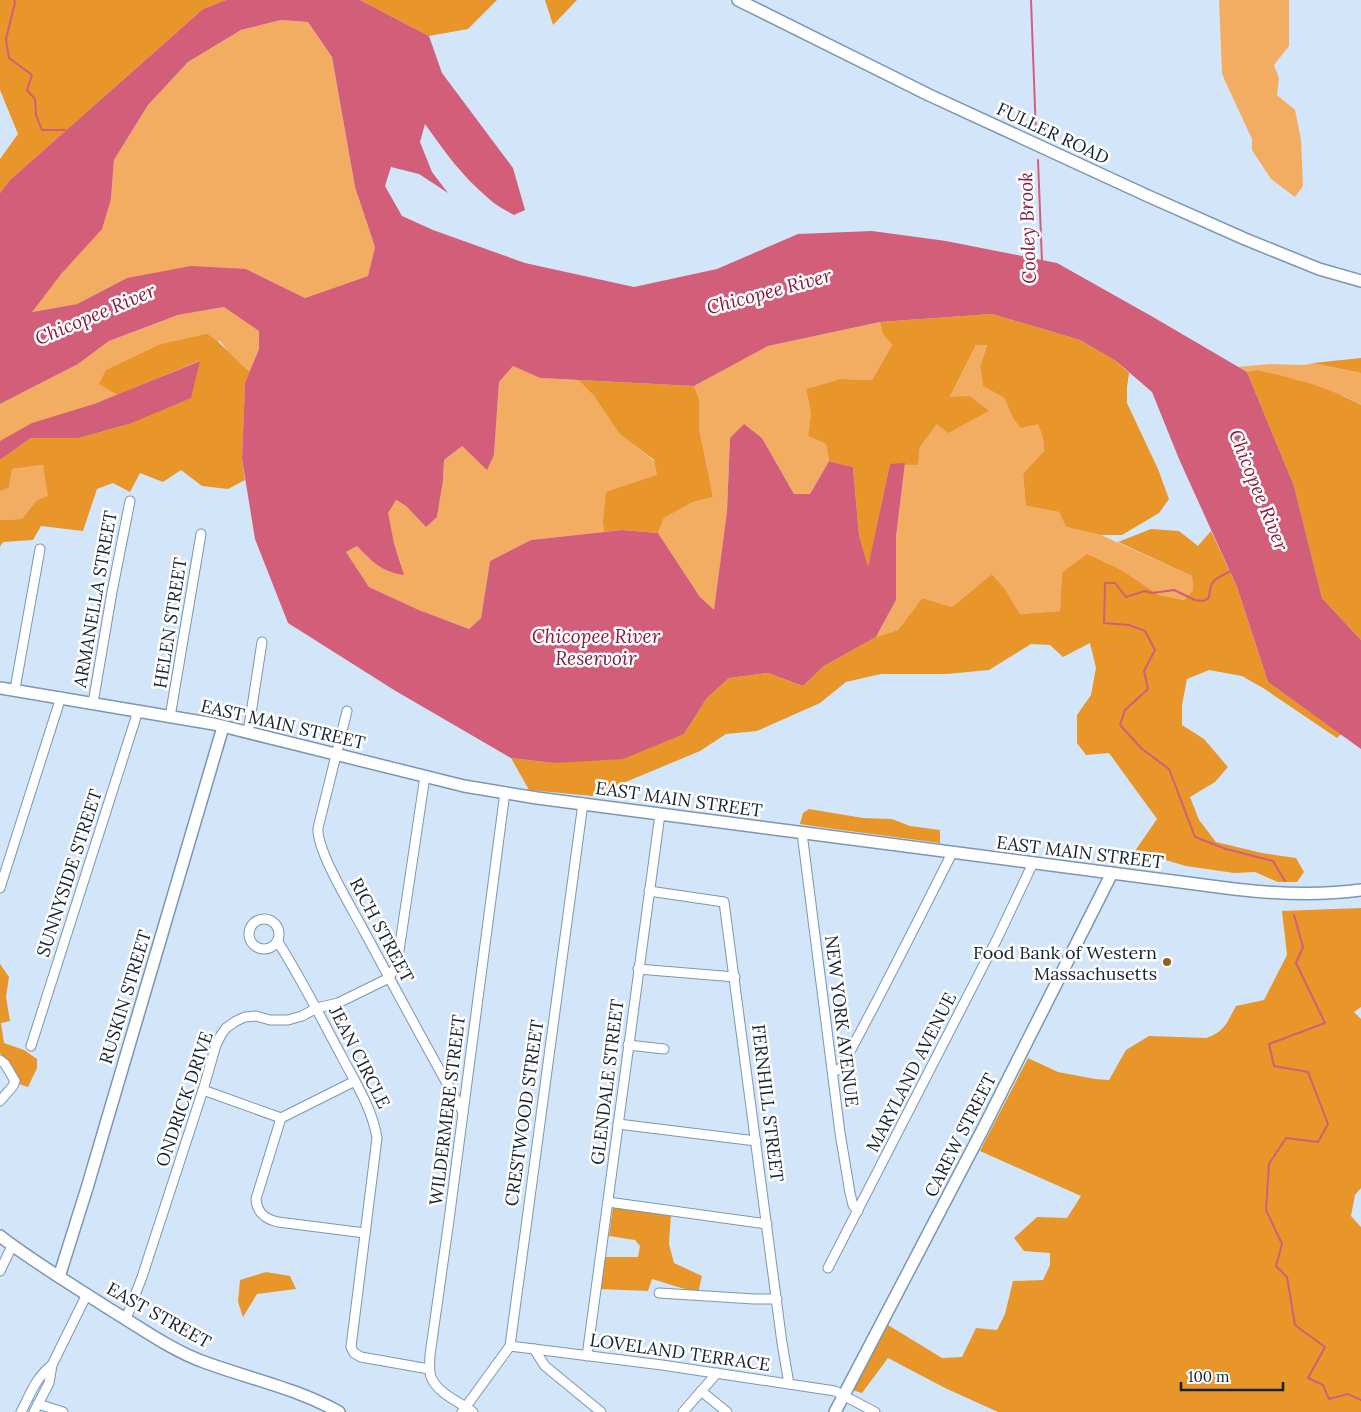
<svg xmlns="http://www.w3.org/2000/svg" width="1361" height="1412" font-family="Lora,serif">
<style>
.green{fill:#f2ad62}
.forest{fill:#e8952a}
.water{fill:#d35e7a;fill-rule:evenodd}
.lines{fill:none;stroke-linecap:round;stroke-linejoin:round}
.stream{stroke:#d35e7a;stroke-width:2}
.street-casing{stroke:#7997b4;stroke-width:11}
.secondary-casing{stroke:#7997b4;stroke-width:14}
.street{stroke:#fff;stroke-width:9}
.secondary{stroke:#fff;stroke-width:11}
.poi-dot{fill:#966019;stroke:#fff;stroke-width:2}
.labels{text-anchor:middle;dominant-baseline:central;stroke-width:5;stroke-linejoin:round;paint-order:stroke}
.street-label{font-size:18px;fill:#15212c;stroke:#fff}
.poi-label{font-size:18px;fill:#15212c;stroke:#fff;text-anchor:end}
.water-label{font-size:19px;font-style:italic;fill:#871b3e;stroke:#fff}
</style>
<rect width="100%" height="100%" fill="#d3e6f9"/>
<g class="green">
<path d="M 1219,0 L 1289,0 L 1289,46 L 1274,65 L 1279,78 L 1277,95 L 1295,110 L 1301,139 L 1303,186 L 1295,197 L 1271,179 L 1252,150 L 1252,139 L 1225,81 L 1222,73 Z"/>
<path d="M 281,20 L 308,22 L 332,57 L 355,187 L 375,247 L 368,276 L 305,298 L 246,269 L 127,278 L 77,304 L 31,312 L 62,273 L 111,199 L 114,160 L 148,105 L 188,62 L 241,30 Z"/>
<path d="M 224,307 L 260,331 L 259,349 L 250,372 L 235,361 L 220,341 L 100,384 L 117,395 L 0,441 L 0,404 L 78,364 L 109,341 L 178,315 Z"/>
<path d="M 880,322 L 883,334 L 892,345 L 872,380 L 840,379 L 806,389 L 811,413 L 808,436 L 826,444 L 829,461 L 810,494 L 794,494 L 762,438 L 745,425 L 730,438 L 727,511 L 714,611 L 700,597 L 658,533 L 664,518 L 693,502 L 713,497 L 699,428 L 699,399 L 694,386 L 768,346 Z"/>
<path d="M 987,344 L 980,366 L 983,386 L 1004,398 L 1013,418 L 1038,424 L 1043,438 L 1044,451 L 1023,475 L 1026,506 L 1059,512 L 1066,527 L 1101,535 L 1192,576 L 1193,590 L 1184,600 L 1159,595 L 1140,583 L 1062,573 L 1060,611 L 1020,614 L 1005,589 L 992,574 L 952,607 L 922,598 L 898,630 L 876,637 L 896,600 L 896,537 L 905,463 L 918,465 L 920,447 L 937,424 L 976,345 Z"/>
<path d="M 1313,363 L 1361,373 L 1361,405 L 1346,397 L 1257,370 L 1247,372 L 1238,367 L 1270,364 L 1305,365 Z"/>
<path d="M 513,366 L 540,378 L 578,380 L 594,396 L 621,434 L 654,461 L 658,475 L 603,522 L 604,532 L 531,540 L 490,561 L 481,618 L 469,629 L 419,610 L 369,587 L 346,552 L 357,546 L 369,559 L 401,564 L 394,543 L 387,513 L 395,500 L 406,506 L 426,527 L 437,517 L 443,481 L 444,460 L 462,446 L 487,469 L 494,455 L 499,382 Z"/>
<path d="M 43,465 L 49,496 L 37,500 L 22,519 L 0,520 L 0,491 L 9,488 L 12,469 Z"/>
</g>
<g class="forest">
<path d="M 0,0 L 226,0 L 203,9 L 10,180 L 0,193 L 0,159 L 18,134 L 0,90 Z"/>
<path d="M 360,0 L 497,0 L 468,29 L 429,36 Z"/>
<path d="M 545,0 L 577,0 L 553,25 Z"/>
<path d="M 992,314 L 1080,340 L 1116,361 L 1129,373 L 1127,387 L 1127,403 L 1158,469 L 1169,499 L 1159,513 L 1122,535 L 1101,535 L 1066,527 L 1059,512 L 1026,506 L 1023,474 L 1044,451 L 1043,438 L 1038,424 L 1021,428 L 1013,418 L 1004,398 L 983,386 L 980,366 L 987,345 L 976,345 L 950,397 L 970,396 L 989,411 L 948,433 L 937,424 L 920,447 L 918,465 L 890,464 L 868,569 L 859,535 L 853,467 L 829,461 L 826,444 L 808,436 L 811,413 L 806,389 L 840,379 L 872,380 L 892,345 L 883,334 L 880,322 Z"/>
<path d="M 207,334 C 224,344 234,360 250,372 L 245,383 L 242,459 L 245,480 L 228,489 L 202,486 L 181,470 L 163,482 L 140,473 L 130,492 L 113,483 L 97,489 L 83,531 L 41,526 L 33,540 L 3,542 L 0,547 L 0,520 L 22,519 L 37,500 L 48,496 L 43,465 L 12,469 L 9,488 L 0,491 L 0,460 L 31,438 L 79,438 L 129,424 L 199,361 L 117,395 L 99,384 L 106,370 L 161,344 Z"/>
<path d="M 1361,358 L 1361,373 L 1313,363 Z"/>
<path d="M 1257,370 C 1293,378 1329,387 1361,405 L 1361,640 L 1322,598 L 1294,486 L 1247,372 Z"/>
<path d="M 578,380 L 694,386 L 699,399 L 699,428 L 713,497 L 693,502 L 664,518 L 658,533 L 622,530 L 604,532 L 603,522 L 606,492 L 657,475 L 654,460 L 620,434 L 594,396 Z"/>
<path d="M 1151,529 L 1179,531 L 1198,546 L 1211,531 L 1237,587 L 1268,682 L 1341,734 L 1337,738 L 1263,688 L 1242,676 L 1209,670 L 1187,679 L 1182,705 L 1182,725 L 1204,739 L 1228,767 L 1215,782 L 1190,797 L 1199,820 L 1216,842 L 1262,853 L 1296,858 L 1304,872 L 1297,882 L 1278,882 L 1255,872 L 1234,873 L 1186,866 L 1135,851 L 1157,819 L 1109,753 L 1086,755 L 1077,743 L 1077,715 L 1091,695 L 1096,668 L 1090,643 L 1063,657 L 1050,645 L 1031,644 L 989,670 L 947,674 L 881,674 L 846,682 L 820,703 L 757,731 L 726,734 L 700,751 L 592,796 L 529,790 L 511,758 L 553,763 L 684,734 L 707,698 L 729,678 L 768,673 L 803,686 L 824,666 L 876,637 L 898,630 L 922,598 L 952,607 L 992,574 L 1005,589 L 1020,614 L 1060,611 L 1062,573 L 1087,554 L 1121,570 L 1159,595 L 1184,600 L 1193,590 L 1192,576 L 1118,542 Z"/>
<path d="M 809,809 L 863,818 L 892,819 L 910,826 L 940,830 L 940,843 L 819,827 L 800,824 L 803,813 Z"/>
<path d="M 1361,908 L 1361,1007 L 1354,1012 L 1361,1019 L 1361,1188 L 1355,1195 L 1351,1216 L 1361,1227 L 1361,1412 L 998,1412 L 945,1388 L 888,1358 L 862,1393 L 852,1390 L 888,1325 L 942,1358 L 962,1357 L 976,1328 L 997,1330 L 1005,1314 L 1013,1281 L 1043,1280 L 1050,1265 L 1050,1253 L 1024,1251 L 1014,1238 L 1037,1217 L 1067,1218 L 1081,1196 L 980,1151 L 1028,1058 L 1058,1072 L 1095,1079 L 1109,1080 L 1126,1050 L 1149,1036 L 1206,1038 C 1225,1032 1227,1022 1236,1006 L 1264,1000 L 1287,955 L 1282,911 Z"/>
<path d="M 0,964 L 9,977 L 6,997 L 10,1021 L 1,1023 L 4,1043 L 24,1050 L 37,1059 L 37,1068 L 28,1087 L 19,1084 C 18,1070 9,1062 0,1053 Z"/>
<path d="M 613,1207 L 671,1215 L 669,1244 L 674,1263 L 702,1276 L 698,1293 L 652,1279 L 648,1291 L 598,1289 L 603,1257 L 638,1257 L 640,1246 L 635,1240 L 609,1236 Z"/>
<path d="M 266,1272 L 290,1276 L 296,1289 L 257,1294 L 243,1317 L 238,1302 L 240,1280 Z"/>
</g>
<g class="water">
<path d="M 226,0 L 360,0 L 429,36 L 442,73 L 513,168 L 525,210 L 514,215 C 505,210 495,205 488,198 C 462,176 444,151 425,124 L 420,142 L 432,172 L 448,193 L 419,174 L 391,167 L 385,186 L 402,216 L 433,230 L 525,263 L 634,287 L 717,269 L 798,234 L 872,231 L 946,241 L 1057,263 L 1153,317 L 1247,372 L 1294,486 L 1322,598 L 1361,640 L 1361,749 L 1268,682 L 1237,587 L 1179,459 L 1152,392 L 1116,361 L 1080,340 L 992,314 L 880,322 L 768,346 L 694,386 L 540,378 L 513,366 L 499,382 L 494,455 L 487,470 L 462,446 L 444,460 L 443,481 L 437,517 L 426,527 L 406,506 L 396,500 L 388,513 L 394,543 L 404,575 C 382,572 371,561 357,546 L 346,552 L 369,587 L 419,610 L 469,629 L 481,618 L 490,561 L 531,540 L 622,530 L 658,533 L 700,597 L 714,610 L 727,511 L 730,438 L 744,424 L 762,438 L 794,494 L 810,494 L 829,461 L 853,467 L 859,535 L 868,567 L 890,464 L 905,463 L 896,537 L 896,600 L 876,637 L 824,666 L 803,686 L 768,673 L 729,678 L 707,698 L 684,734 L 623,759 L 553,763 L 511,758 L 394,690 L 288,623 L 255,539 L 242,459 L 245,383 L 259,349 L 259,331 L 224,307 L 178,315 L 109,341 L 78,364 L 0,404 L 0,193 L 10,180 L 203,9 ZM 281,20 L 308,22 L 332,57 L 355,187 L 375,247 L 368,276 L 305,298 L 246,269 L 191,266 L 127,278 L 77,304 L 32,312 L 62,273 L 102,229 L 111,199 L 114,160 L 148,105 L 188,62 L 241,30 Z"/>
<path d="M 200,361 L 191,398 L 129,424 L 79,438 L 31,438 L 0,460 L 0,441 L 32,423 L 94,404 Z"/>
</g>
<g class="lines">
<g class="stream">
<path d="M 14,0 L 15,3 L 6,39 L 9,58 L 32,75 L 27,90 L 35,99 L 36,115 L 42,130 L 65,130"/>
<path d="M 1031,0 L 1036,134"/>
<path d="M 1038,160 L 1042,262"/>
<path d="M 1231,571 C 1215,579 1210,579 1209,598 L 1203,601 L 1195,600 L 1174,590 L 1152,593 L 1145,591 L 1126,597 L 1115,583 L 1105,583 L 1104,623 L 1129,625 L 1145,631 L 1155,650 L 1144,671 L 1148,689 L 1125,710 L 1120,725 L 1142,749 L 1169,769 L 1195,837 L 1226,849 L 1273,861 L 1285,881"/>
<path d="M 1294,915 L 1303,947 L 1296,963 L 1325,1023 L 1269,1044 L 1274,1066 L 1308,1072 L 1328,1124 L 1318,1142 L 1286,1138 L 1269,1164 L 1266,1210 L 1282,1244 L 1276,1266 L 1287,1277 L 1295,1325 L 1325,1347 L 1308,1378 L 1323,1385 L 1329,1399 L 1348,1394 L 1361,1400"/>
</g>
<g class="street-casing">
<g id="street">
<path d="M 15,689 L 40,549"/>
<path d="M 93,703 L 112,592 L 130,501"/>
<path d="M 347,711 L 318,828 C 316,850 353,910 364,931 C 397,992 429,1052 463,1112"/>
<path d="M 170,717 L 201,534"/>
<path d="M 248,733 L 262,642"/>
<path d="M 802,833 L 840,1133 L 850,1193 L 853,1205 L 858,1211"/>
<path d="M 0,888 L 61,697"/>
<path d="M 649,891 L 724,902 L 782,1343 L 789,1384"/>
<circle cx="264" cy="934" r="15"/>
<path d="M 278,942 C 302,980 321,1018 342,1057 C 356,1084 372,1108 377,1138 L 351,1347 L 354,1353 L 361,1357 L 429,1369"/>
<path d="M 638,969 L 735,977"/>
<path d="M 628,1045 L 664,1049"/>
<path d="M 31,1046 L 138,711"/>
<path d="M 0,1060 L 5,1064 L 15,1081 L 13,1086 L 0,1101"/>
<path d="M 833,1072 L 841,1068 C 880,997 916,925 952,853"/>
<path d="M 203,1090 L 281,1118 L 355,1081"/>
<path d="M 281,1118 L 256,1199 C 257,1213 265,1219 278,1222 L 365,1233"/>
<path d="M 618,1124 L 756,1141"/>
<path d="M 608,1202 L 767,1224"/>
<path d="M 828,1268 L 998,937 L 1033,863"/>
<path d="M 0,1271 L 12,1246"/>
<path d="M 659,1293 L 754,1299 L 777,1299"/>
<path d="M 126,1319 L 142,1277 L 203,1090 L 216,1045 L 221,1035 L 226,1028 L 236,1021 L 245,1017 L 256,1016 L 270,1020 L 288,1020 L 302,1016 L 317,1008 L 338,1003 L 389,978 L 397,964 L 425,776"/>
<path d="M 510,1346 L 662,1365 L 835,1391 L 875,1412"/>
<path d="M 534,1349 L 545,1366 L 601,1412"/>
<path d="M 587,1356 L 660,814"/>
<path d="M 701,1391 L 727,1412"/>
<path d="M 38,1404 L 63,1412"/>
<path d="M 21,1412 C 30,1395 36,1377 52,1365"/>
<path d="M 34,1412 L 49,1383 L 52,1365 L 87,1294"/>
<path d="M 462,1412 L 510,1346 L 583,803"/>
<path d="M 473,1412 C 460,1402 439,1394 432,1379 C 428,1372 430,1363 430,1355 L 449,1220 L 505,792"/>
<path d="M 683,1412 L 717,1373"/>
</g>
</g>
<g class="secondary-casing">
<g id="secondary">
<path d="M 738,0 L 929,95 L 1148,196 L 1245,239 L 1319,269 L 1361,281"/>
<path d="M 0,688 L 214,724 L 464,786 L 537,798 L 1234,889 C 1277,894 1318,896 1361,890"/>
<path d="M 0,1236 C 35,1263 74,1286 111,1310 C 141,1328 171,1350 204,1362 C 250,1379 296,1388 339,1412"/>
<path d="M 59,1277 L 87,1188 L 223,727"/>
<path d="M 835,1412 L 985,1125 L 1112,873"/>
</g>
</g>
<use href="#street" class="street"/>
<use href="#secondary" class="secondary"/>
</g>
<circle class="poi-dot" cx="1167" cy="962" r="5"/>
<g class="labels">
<g class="street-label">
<text transform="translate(1053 133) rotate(25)">FULLER ROAD</text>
<text transform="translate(95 599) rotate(-80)">ARMANELLA STREET</text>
<text transform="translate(170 623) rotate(-81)">HELEN STREET</text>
<text transform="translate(283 724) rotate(13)">EAST MAIN STREET</text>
<text transform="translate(679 799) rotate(8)">EAST MAIN STREET</text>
<text transform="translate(1080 852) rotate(7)">EAST MAIN STREET</text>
<text transform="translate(69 873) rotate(-72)">SUNNYSIDE STREET</text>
<text transform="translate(382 930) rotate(62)">RICH STREET</text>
<text transform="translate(125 997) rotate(-73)">RUSKIN STREET</text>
<text transform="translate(842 1021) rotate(83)">NEW YORK AVENUE</text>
<text transform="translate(360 1057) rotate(63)">JEAN CIRCLE</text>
<text transform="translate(911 1072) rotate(-63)">MARYLAND AVENUE</text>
<text transform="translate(607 1082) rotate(-83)">GLENDALE STREET</text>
<text transform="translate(184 1099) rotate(-71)">ONDRICK DRIVE</text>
<text transform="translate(768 1103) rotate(83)">FERNHILL STREET</text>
<text transform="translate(447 1110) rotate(-83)">WILDERMERE STREET</text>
<text transform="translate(524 1113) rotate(-82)">CRESTWOOD STREET</text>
<text transform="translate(960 1135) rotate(-63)">CAREW STREET</text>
<text transform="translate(159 1315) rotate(29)">EAST STREET</text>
<text transform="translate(680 1352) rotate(8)">LOVELAND TERRACE</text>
</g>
<g class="poi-label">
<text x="1157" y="952">Food Bank of Western<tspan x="1157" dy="21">Massachusetts</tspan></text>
</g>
<g class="water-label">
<text transform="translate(1027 228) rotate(-92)">Cooley Brook</text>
<text transform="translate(769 291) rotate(-15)">Chicopee River</text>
<text transform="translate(95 314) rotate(-23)">Chicopee River</text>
<text transform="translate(1259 490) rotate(68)">Chicopee River</text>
<text x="596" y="636">Chicopee River<tspan x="596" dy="22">Reservoir</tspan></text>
</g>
</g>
<path d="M1181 1382v8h102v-8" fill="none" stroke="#15212c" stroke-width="2.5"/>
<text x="1188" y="1382" font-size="15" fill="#15212c" stroke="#ffffff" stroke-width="4" paint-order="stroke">100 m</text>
</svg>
